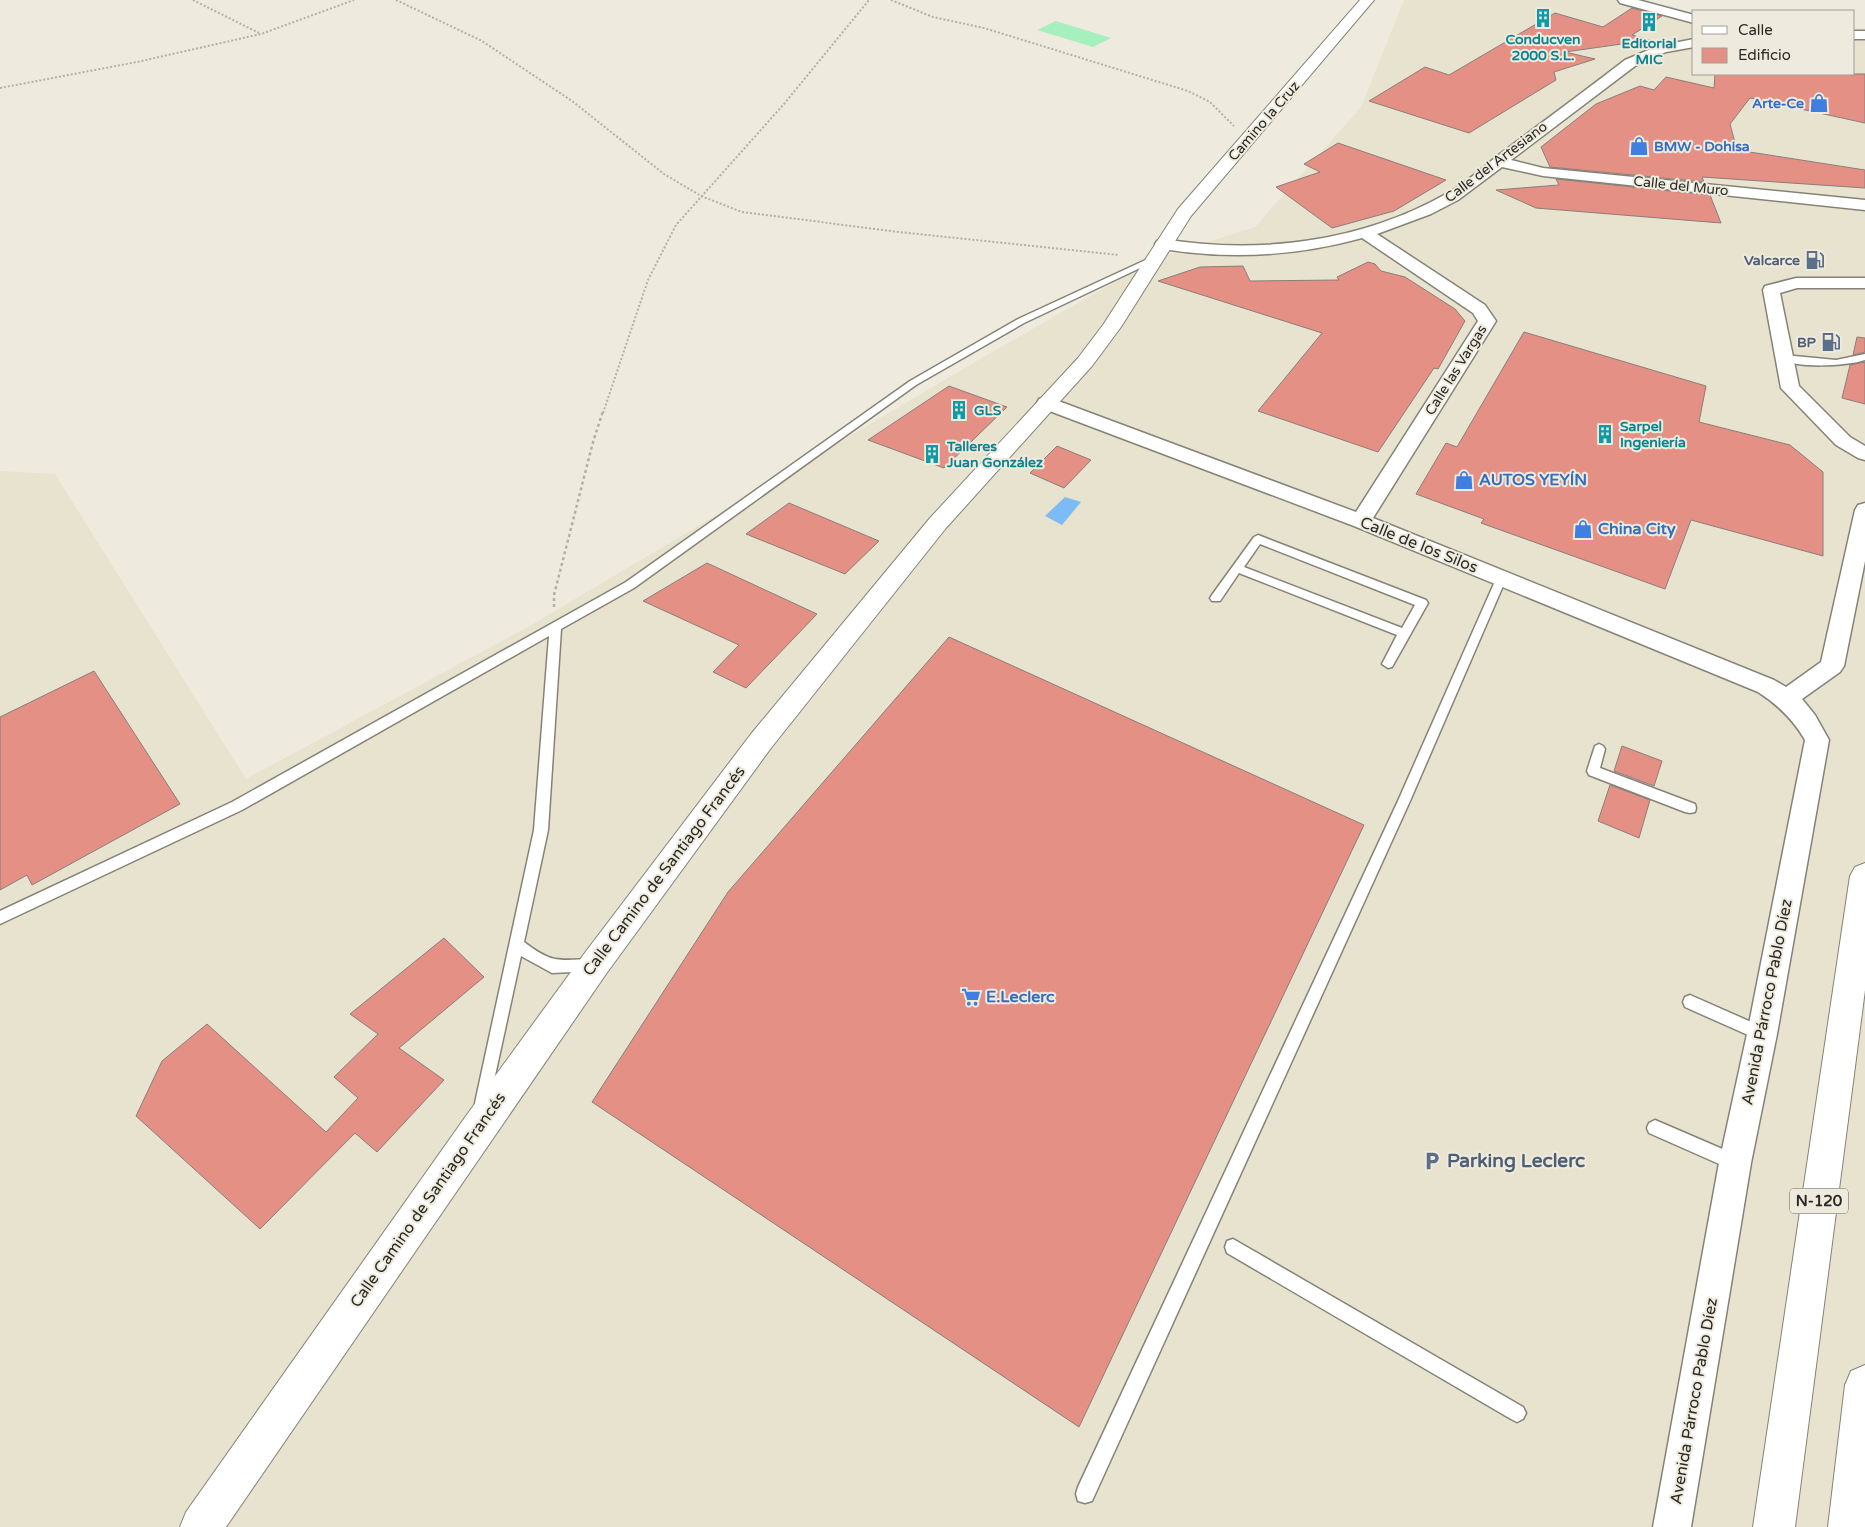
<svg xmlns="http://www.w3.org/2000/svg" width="1865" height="1527" font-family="'Varela Round',sans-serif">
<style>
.built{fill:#e7e3ce}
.green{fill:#a5f0be}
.water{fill:#7cbbf5}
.building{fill:#e59085;stroke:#8b7d7b}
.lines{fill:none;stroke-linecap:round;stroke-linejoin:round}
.service-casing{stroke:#858377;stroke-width:3}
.minor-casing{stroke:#858377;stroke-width:3}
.tertiary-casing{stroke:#858377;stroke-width:2}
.trunk-casing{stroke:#858377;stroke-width:2}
.path-far1{stroke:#b2afa5;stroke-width:2;stroke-dasharray:2 2;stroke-linecap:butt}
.path{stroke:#b2afa5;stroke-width:2.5;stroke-dasharray:3 3;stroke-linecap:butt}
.service{fill:#fff;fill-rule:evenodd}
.minor{fill:#fff;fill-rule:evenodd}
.tertiary{fill:#fff;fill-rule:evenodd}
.trunk{fill:#fff;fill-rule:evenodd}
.labels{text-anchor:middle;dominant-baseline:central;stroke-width:4;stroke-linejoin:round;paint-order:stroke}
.far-culture-label{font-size:14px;font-weight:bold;fill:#0d838f;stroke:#eeebde;text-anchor:start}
.far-shop-label{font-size:14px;font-weight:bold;fill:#366cbe;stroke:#eeebde;text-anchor:end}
.far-street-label{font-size:14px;fill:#2a2924;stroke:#eeebde}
.far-service-label{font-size:14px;font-weight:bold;fill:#4e5e75;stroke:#eeebde;text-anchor:end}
.shield{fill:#eeebde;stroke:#65635c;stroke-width:1}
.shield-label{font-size:15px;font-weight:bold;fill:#2a2924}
.shop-label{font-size:16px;font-weight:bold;fill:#366cbe;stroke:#eeebde;text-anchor:start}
.street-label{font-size:16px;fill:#2a2924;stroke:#eeebde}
.near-service-label{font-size:19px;font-weight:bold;fill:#4e5e75;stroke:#eeebde;text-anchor:start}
</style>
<rect width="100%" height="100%" fill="#eeebde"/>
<path class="built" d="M 1404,0 L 1625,0 L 1694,19 L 1694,74 L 1854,74 L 1854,34 L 1865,34 L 1865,1527 L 0,1527 L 0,471 L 55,474 L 246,779 L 533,624 L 973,363 L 1155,259 L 1255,227 L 1361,107 Z"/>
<path class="green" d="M 1056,21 L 1111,38 L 1093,47 L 1037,30 Z"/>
<path class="water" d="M 1065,497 L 1081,502 L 1062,525 L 1045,516 Z"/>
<g class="building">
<path d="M 1632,8 L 1662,16 L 1632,35 L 1650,40 L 1565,52 L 1595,59 L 1554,72 L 1556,80 L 1469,133 L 1369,101 L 1425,67 L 1449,75 L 1555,13 L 1603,27 Z"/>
<path d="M 1715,74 L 1865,74 L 1865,123 L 1750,98 L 1730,124 L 1737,150 L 1865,170 L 1865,188 L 1702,177 L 1704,182 L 1550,167 L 1541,147 L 1596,104 L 1640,86 L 1654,90 L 1666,77 L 1714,88 Z"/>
<path d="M 1338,143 L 1446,180 L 1394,211 L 1332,228 L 1276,187 L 1320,172 L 1304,164 Z"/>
<path d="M 1556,179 L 1710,195 L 1721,223 L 1536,208 L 1496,190 L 1559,185 Z"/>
<path d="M 1368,262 L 1375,264 L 1381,271 L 1405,277 L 1455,309 L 1465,321 L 1438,369 L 1434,368 L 1378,452 L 1258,411 L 1322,333 L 1158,281 L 1200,267 L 1243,266 L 1250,281 L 1339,280 L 1337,277 Z"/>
<path d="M 1524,332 L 1706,386 L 1699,422 L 1790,445 L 1823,472 L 1823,556 L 1691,520 L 1665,589 L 1481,523 L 1484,519 L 1416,494 L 1446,443 L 1457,447 Z"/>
<path d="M 1857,337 L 1865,338 L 1865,352 L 1853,355 Z"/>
<path d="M 1865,362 L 1865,404 L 1842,398 L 1850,365 Z"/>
<path d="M 949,386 L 1007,407 L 944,468 L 868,440 Z"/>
<path d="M 1057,446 L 1091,460 L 1064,488 L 1030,473 Z"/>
<path d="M 789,503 L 879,541 L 845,574 L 746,534 Z"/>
<path d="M 707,563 L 817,614 L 746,688 L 713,672 L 739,645 L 643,601 Z"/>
<path d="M 949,637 L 1364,825 L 1079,1427 L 592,1102 L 728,892 Z"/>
<path d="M 94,671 L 180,804 L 32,885 L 27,875 L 0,890 L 0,717 Z"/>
<path d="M 1622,746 L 1662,761 L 1654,786 L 1614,771 Z"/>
<path d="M 1610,785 L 1650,800 L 1639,838 L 1598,821 Z"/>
<path d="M 444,938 L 484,977 L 399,1048 L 444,1080 L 377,1152 L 355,1133 L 260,1229 L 136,1116 L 162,1061 L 207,1024 L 326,1132 L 358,1098 L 334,1077 L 378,1034 L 350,1014 Z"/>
</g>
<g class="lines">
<g class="service-casing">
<g id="service">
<path d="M 1152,257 L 1159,259 L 1024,323 L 916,385 L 634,588 L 561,629 L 548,830 L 524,942 C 553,964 557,960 592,959 L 597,960 L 599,965 L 597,970 L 592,971 L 552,973 L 521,956 L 488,1108 L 483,1110 L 478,1108 L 475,1103 L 534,830 L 549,636 L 242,810 L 0,924 L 0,911 L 232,802 L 626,582 L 910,381 L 1018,319 Z"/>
<path d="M 1865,354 L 1865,360 C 1848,366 1794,369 1779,358 L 1784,355 L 1836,360 Z"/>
<path d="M 1258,535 L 1426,600 L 1428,603 L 1392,667 L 1388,668 L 1382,664 L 1397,635 L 1239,573 L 1220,601 L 1212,601 L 1210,598 L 1212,595 L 1254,537 ZM 1260,544 L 1415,605 L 1402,628 L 1244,567 Z"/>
<path d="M 1501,575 L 1506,579 L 1410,801 L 1092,1501 L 1085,1503 L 1078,1501 L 1076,1494 L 1078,1487 L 1398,801 L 1496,579 Z"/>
<path d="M 1599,744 L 1603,746 L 1605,749 L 1600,768 L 1695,804 L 1696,808 L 1695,812 L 1690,813 L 1685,812 L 1589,775 L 1587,771 L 1595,746 Z"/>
<path d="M 1690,995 L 1767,1029 L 1769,1034 L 1767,1039 L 1762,1041 L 1757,1039 L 1685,1007 L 1683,1002 L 1685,997 Z"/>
<path d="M 1655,1120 L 1741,1157 L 1743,1163 L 1741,1169 L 1735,1171 L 1649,1133 L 1647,1128 L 1649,1123 Z"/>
<path d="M 1233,1239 L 1523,1407 L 1526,1413 L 1523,1419 L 1517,1422 L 1511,1419 L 1227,1253 L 1225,1247 L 1227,1241 Z"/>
</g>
</g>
<g class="minor-casing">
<g id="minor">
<path d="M 1618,0 L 1638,0 L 1694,15 L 1694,23 L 1620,3 Z"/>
<rect x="1854" y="31" width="11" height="8"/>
<path d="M 1694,39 L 1694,47 L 1666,52 L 1635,66 L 1511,160 L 1543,168 L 1865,200 L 1865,210 L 1543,176 L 1502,167 L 1458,200 L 1431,214 L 1377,234 L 1485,305 L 1496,321 L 1373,518 L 1774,680 L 1786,687 L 1821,662 L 1855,510 L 1858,505 L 1865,503 L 1865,561 L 1844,666 L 1840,672 L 1802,699 L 1815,715 L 1829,740 L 1777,1034 L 1751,1163 L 1691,1527 L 1653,1527 L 1719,1163 L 1747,1034 L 1805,740 C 1793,719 1778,705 1758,692 L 1354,526 L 1039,407 L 1037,403 L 1039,399 L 1046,397 L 1053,399 L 1356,512 L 1478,321 L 1473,313 L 1362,238 C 1296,256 1231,260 1163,249 L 1157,247 L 1155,244 L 1157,241 L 1163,239 C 1258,255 1361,242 1446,194 C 1467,183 1485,165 1504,151 C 1544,121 1585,91 1625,60 L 1658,46 Z"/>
<path d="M 1796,278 L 1865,278 L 1865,288 L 1797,288 L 1780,293 L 1799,386 L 1850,437 L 1865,446 L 1865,460 L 1858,458 L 1836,445 L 1781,388 L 1763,290 L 1765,286 Z"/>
</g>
</g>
<g class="tertiary-casing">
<path id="tertiary" d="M 1360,0 L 1374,0 L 1191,216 L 1121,327 L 1092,366 L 946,528 L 771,748 L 606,974 L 226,1527 L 180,1527 L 186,1512 L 466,1116 L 584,954 L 751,734 L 930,518 L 1078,358 L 1103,325 L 1178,209 Z"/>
</g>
<g class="trunk-casing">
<g id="trunk">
<path d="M 1865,863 L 1865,990 L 1795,1527 L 1753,1527 L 1850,876 L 1855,867 Z"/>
<path d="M 1865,1365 L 1865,1527 L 1828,1527 L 1845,1385 L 1851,1371 Z"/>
</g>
</g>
<g class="path-far1">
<path d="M 193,0 L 259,33"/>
<path d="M 396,0 L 482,41 L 572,101 L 664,174 L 701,196 L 742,212 L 899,232 L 1119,255"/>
<path d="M 891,0 L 933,17 L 984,28 L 1188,91 L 1210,102 L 1234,126"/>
<path d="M 0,88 L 137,62 L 261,34 L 354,0"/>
<path d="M 603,413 L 648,280 L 676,225 L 784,104 L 869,0"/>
</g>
<path class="path" d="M 554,607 L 554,595 L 593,442 L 603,411"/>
<use href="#service" class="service"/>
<use href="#minor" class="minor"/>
<use href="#tertiary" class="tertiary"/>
<use href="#trunk" class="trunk"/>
</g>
<defs>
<g id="building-bare" transform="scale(1.5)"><path d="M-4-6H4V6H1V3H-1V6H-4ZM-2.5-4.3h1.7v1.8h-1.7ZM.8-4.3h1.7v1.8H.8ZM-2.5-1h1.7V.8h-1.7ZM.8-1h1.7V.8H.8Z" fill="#0f9aa8" stroke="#eeebde" stroke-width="2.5" paint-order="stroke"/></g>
<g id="shop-bare" transform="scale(1.5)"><path d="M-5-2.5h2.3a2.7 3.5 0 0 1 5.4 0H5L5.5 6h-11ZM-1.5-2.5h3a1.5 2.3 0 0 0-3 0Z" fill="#3f7fe0" stroke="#eeebde" stroke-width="2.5" paint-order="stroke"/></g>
<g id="fuel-bare" transform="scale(1.5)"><path d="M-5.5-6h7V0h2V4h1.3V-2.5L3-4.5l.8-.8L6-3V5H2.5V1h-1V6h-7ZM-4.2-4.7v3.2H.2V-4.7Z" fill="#5c6f8a" stroke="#eeebde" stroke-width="2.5" paint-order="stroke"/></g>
<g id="supermarket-bare" transform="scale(1.5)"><path d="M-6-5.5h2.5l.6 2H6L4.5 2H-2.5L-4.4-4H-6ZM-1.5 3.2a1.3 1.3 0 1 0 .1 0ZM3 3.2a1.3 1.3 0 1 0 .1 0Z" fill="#3f7fe0" stroke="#eeebde" stroke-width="2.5" paint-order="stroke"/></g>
<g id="parking-bare" transform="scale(1.5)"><path d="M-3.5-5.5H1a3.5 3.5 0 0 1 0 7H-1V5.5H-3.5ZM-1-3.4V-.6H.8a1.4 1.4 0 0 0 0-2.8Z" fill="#5c6f8a" stroke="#eeebde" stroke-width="2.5" paint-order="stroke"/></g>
</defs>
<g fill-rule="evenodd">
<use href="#building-bare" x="1543" y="18"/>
<use href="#building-bare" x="1649" y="22"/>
<use href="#shop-bare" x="1819" y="103"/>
<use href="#shop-bare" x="1639" y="146"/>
<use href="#fuel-bare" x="1815" y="260"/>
<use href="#fuel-bare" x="1831" y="342"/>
<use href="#building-bare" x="959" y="410"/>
<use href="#building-bare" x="1605" y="434"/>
<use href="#building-bare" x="932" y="454"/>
<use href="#shop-bare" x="1464" y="480"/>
<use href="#shop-bare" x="1583" y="529"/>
<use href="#supermarket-bare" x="971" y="997"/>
<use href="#parking-bare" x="1432" y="1161"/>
</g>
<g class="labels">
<g class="far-culture-label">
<text x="1543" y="39" text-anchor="middle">Conducven<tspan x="1543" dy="16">2000 S.L.</tspan></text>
<text x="1649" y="43" text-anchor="middle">Editorial<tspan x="1649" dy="16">MIC</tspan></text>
<text x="974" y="410">GLS</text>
<text x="1620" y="426">Sarpel<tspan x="1620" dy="16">Ingeniería</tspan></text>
<text x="947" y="446">Talleres<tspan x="947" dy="16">Juan González</tspan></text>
</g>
<g class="far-shop-label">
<text x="1804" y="103">Arte-Ce</text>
<text x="1654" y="146" text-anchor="start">BMW - Dohisa</text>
</g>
<g class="far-street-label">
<text transform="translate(1264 121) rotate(-49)">Camino la Cruz</text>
<text transform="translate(1496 162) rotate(-37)">Calle del Artesiano</text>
<text transform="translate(1681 186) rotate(6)">Calle del Muro</text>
<text transform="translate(1456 370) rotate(-58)">Calle las Vargas</text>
</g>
<g class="far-service-label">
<text x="1800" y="260">Valcarce</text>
<text x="1816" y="342">BP</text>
</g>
<rect class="shield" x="1790" y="1188.5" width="58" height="25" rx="4"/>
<g class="shield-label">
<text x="1819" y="1201">N-120</text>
</g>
<g class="shop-label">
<text x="1479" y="480">AUTOS YEYÍN</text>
<text x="1598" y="529">China City</text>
<text x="986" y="997">E.Leclerc</text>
</g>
<g class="street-label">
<text transform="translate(1419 545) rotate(22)">Calle de los Silos</text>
<text transform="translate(664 871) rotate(-53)">Calle Camino de Santiago Francés</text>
<text transform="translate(1767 1002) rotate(-79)">Avenida Párroco Pablo Díez</text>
<text transform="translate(428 1200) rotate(-55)">Calle Camino de Santiago Francés</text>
<text transform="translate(1694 1401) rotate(-80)">Avenida Párroco Pablo Díez</text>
</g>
<g class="near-service-label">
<text x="1447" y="1161">Parking Leclerc</text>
</g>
</g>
<rect x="1692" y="10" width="162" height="65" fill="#eeebde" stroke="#a09d94"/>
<rect x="1702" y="26" width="25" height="8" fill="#ffffff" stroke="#a09d94"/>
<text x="1738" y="35" font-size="15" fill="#2a2924">Calle</text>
<rect x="1702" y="48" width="25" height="15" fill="#e59085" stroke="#a09d94"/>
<text x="1738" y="60" font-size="15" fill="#2a2924">Edificio</text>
</svg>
